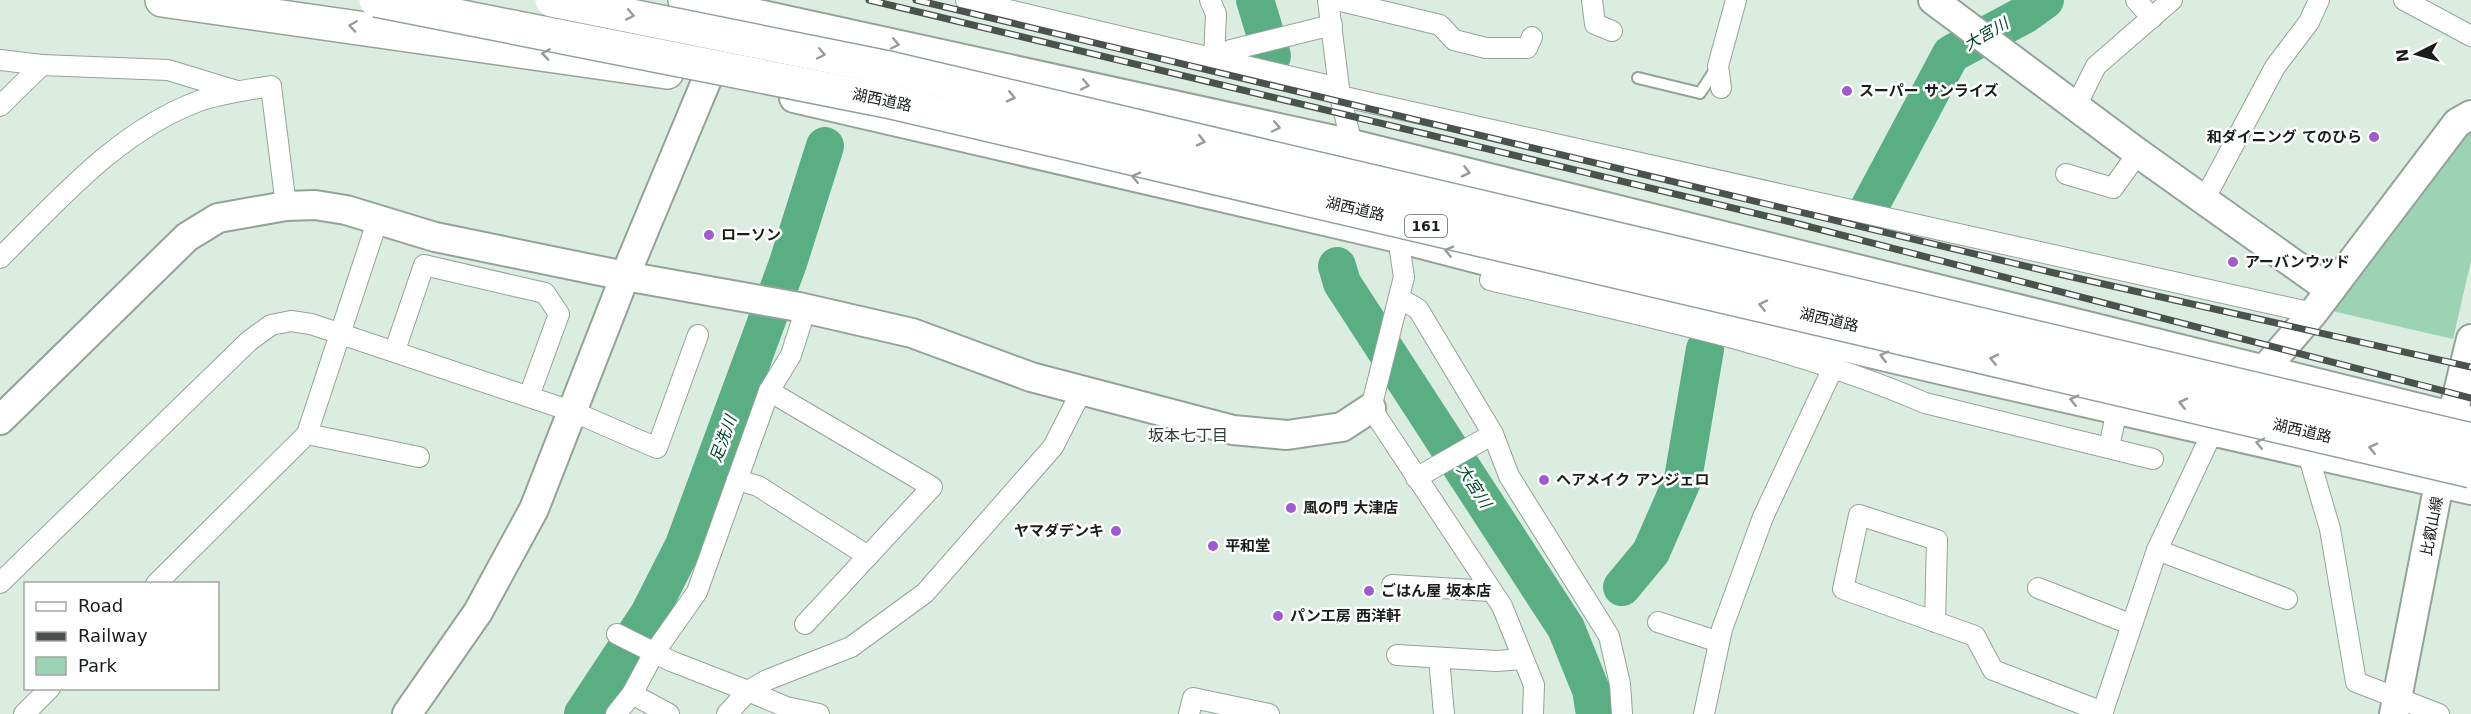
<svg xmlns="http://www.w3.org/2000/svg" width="2471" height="714" font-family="'DejaVu Sans','Noto Sans JP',sans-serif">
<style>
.green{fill:#9dd3b5}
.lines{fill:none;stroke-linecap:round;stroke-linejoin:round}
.river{stroke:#5aae83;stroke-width:38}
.lane-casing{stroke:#93a399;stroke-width:14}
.street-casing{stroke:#93a399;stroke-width:22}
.secondary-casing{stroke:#93a399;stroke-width:32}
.highway-casing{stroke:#93a399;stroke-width:36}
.lane{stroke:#fff;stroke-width:10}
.street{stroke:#fff;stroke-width:20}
.secondary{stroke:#fff;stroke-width:28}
.highway{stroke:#fff;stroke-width:33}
.rail-casing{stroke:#49524c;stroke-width:7}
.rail{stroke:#fff;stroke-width:4.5;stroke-dasharray:14;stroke-linecap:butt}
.highway-bridge-casing{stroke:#93a399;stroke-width:36;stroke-linecap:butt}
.highway-bridge{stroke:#fff;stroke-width:33}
.oneway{stroke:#979a98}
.poi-dot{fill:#a05acf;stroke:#fff;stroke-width:2}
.labels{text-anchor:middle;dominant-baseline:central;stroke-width:5;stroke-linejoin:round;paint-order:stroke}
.shield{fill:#fff;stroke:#5d625f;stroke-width:1.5}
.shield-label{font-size:14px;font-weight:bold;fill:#181e1a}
.poi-label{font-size:15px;font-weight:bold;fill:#181e1a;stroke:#fff;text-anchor:start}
.street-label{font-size:15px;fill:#181e1a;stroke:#fff}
.water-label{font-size:16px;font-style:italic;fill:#00472b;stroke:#fff}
.neighbourhood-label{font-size:16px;fill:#2f3d35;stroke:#fff}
</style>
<rect width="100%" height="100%" fill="#dbece1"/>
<path class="green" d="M 2471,129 L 2471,261 L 2453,339 L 2332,311 L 2465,131 Z"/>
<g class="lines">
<g class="river">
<path d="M 1255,0 L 1272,56"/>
<path d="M 1870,206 L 1951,54 L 2024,15 L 2045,0"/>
<path d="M 1337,266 L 1342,283 L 1566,628 L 1591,690 L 1595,714"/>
<path d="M 1622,587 L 1651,552 L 1683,479 L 1705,349"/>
<path d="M 583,714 L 649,614 L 684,545 L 788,263 L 825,146"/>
</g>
<g class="lane-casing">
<path id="lane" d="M 1638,78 L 1700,93 L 1717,67"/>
</g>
<g class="street-casing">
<g id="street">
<path d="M 966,0 L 1339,88"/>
<path d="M 1210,0 L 1216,14 L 1214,59 L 1231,50 L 1332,25"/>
<path d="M 1328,0 L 1340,96 L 1352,144 L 1372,185"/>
<path d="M 1337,0 L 1440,25 L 1454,40 L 1486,48 L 1527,48 L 1532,37"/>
<path d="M 1592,0 L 1595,24 L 1612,31"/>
<path d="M 2136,0 L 2152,18"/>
<path d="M 2404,0 L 2471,36"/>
<path d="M 0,60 L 42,65 L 168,70 L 237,91"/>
<path d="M 1721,88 L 1718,66 L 1736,0"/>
<path d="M 1340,96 L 2313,313"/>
<path d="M 0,106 L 42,65"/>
<path d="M 2076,106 L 2096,66 L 2172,0"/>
<path d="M 2066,174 L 2113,188 L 2138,153"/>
<path d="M 2204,200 L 2275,67 L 2309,22 L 2319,0"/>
<path d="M 1393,228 L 1398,238 L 1404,277 L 1371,408 L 1502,606 L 1534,685 L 1533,714"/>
<path d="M 0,258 C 60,199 118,131 199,101 C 222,93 247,90 271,86 L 286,206"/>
<path d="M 1496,263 L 1490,280 C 1636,315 1786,343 1925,403 L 2153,459"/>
<path d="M 1399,298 L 1418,309 L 1493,434 L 1509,476 L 1609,636 L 1620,684 L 1622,714"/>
<path d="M 395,350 L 424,265 L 545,293 L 559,314 L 529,396"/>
<path d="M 769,391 L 932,487 L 805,624"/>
<path d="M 307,434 L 419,457"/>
<path d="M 2109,447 L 2117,410"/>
<path d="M 2308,454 L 2330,529 L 2356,682 L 2439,714"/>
<path d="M 1416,478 L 1493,434"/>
<path d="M 737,480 L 758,486 L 868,556"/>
<path d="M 2157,550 L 2287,599"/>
<path d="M 0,583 L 249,341 L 271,325 L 291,321 L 311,324 L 574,412 L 657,448 L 698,335"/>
<path d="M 156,584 L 307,434 L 378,219"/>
<path d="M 1392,585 L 1490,591"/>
<path d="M 2038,588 L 2130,624"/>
<path d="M 1658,622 L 1719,642"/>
<path d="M 1935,622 L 1937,540 L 1859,515 L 1843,589 L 1975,636 L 1993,670 L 2103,712"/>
<path d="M 617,634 L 671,661 L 748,691 L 727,714"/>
<path d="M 1397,655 L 1496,661 L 1523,659"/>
<path d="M 1439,658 L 1444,714"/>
<path d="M 632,694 L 669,714"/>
<path d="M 24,714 L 50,688"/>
<path d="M 616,714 L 632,694 L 654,653 L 697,592 L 769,391 L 791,355 L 806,308"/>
<path d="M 819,714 L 786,707 L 748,691 L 767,680 L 851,647 L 925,593 L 1053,447 L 1081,392"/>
<path d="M 1189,714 L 1193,698 L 1269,714"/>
<path d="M 1704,714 L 1722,629 L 1763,517 L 1832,370"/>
<path d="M 2102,714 L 2157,550 L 2212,433"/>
</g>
</g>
<g class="secondary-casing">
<g id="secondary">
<path d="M 1933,0 L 2138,153 L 2329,289"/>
<path d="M 735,9 L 1352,144 L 2471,421"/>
<path d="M 794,98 L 1398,238 L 1560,280 L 1942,370 L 2471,490"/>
<path d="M 2251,385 L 2313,313 L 2457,123 L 2471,115"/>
<path d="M 0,420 L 187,237 L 218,218 L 286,206 L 315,205 L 346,210 L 435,237 L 625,276 L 799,307 L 912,333 L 1031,377 L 1233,430 L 1287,435 L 1342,427 L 1371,408"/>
<path d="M 407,714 L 478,612 L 534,509 L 625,276 L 720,48"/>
<path d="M 2394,714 L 2452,417 L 2471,339"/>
</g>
</g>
<g class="highway-casing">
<g id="highway">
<path d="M 162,0 L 667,72"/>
<path d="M 685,0 L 735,9"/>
</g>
</g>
<use href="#lane" class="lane"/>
<use href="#street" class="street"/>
<use href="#secondary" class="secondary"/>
<use href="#highway" class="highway"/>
<g class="rail-casing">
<g id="rail">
<path d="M 869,0 L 1791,222 L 2471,398"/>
<path d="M 916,0 L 2050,272 L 2471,367"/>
</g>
</g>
<use href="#rail" class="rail"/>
<g class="highway-bridge-casing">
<g id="highway-bridge">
<path d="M 376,0 L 887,101 L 2471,471"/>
<path d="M 552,0 L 893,69 L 2471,440"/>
</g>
</g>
<use href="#highway-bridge" class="highway-bridge"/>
</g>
<defs><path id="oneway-chevron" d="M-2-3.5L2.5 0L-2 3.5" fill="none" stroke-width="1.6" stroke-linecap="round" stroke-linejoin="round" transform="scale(1.5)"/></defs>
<g class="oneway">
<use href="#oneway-chevron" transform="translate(630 15) rotate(11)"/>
<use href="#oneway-chevron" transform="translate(353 26) rotate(-172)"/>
<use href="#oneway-chevron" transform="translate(895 44) rotate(12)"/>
<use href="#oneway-chevron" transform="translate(546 54) rotate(-172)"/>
<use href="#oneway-chevron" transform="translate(821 54) rotate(12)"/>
<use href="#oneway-chevron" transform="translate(1085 85) rotate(12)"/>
<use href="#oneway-chevron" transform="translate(1011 97) rotate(13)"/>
<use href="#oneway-chevron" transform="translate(1276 127) rotate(12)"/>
<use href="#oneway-chevron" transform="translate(1201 141) rotate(13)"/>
<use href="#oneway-chevron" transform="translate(1466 172) rotate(14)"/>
<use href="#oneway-chevron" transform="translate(1136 177) rotate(-167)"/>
<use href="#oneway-chevron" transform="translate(1449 251) rotate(-166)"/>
<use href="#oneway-chevron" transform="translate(1763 305) rotate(-167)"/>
<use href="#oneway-chevron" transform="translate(1884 356) rotate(-167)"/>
<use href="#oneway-chevron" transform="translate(1994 359) rotate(-167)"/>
<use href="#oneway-chevron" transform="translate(2074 400) rotate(-167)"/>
<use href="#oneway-chevron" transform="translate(2183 403) rotate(-167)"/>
<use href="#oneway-chevron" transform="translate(2260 443) rotate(-168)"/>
<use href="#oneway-chevron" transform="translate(2373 448) rotate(-167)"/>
</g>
<g class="poi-dot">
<circle cx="1847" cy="91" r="6"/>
<circle cx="2374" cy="137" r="6"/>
<circle cx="709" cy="235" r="6"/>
<circle cx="2233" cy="262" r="6"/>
<circle cx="1544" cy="480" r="6"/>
<circle cx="1291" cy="508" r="6"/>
<circle cx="1116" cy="531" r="6"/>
<circle cx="1213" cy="546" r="6"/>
<circle cx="1369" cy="591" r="6"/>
<circle cx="1278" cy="616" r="6"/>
</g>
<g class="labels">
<rect class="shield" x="1405" y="215" width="42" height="22" rx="4.5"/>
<g class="shield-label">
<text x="1426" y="226">161</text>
</g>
<g class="poi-label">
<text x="1859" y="91">スーパー サンライズ</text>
<text x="2362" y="137" text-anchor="end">和ダイニング てのひら</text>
<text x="721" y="235">ローソン</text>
<text x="2245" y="262">アーバンウッド</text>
<text x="1556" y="480">ヘアメイク アンジェロ</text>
<text x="1303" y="508">風の門 大津店</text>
<text x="1104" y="531" text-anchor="end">ヤマダデンキ</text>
<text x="1225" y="546">平和堂</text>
<text x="1381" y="591">ごはん屋 坂本店</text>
<text x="1290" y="616">パン工房 西洋軒</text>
</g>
<g class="street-label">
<text transform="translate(882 100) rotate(12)">湖西道路</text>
<text transform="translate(1355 209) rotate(13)">湖西道路</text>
<text transform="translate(1829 320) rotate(13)">湖西道路</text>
<text transform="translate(2302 431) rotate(13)">湖西道路</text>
<text transform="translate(2432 526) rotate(-79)">比叡山線</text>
</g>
<g class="water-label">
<text transform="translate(1986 34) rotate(-30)">大宮川</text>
<text transform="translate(723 439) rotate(-70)">足洗川</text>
<text transform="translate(1474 486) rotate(57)">大宮川</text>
</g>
<g class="neighbourhood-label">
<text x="1188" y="435">坂本七丁目</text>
</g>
</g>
<rect x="24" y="582" width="195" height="108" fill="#ffffff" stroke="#a3a5a3" stroke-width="1.5"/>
<rect x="36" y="602" width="30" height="9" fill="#ffffff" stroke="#a3a5a3" stroke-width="1.5"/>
<text x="78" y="612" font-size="18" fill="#181e1a">Road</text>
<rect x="36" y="632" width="30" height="9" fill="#49524c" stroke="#a3a5a3" stroke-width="1.5"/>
<text x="78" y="642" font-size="18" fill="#181e1a">Railway</text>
<rect x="36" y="657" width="30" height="18" fill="#9dd3b5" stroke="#a3a5a3" stroke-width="1.5"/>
<text x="78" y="672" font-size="18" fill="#181e1a">Park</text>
<g transform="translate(2417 54) rotate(264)" stroke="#ffffff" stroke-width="4.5" paint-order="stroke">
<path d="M0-4.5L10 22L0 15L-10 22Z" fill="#181e1a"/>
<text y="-9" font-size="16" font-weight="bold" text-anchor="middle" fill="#181e1a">N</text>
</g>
</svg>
